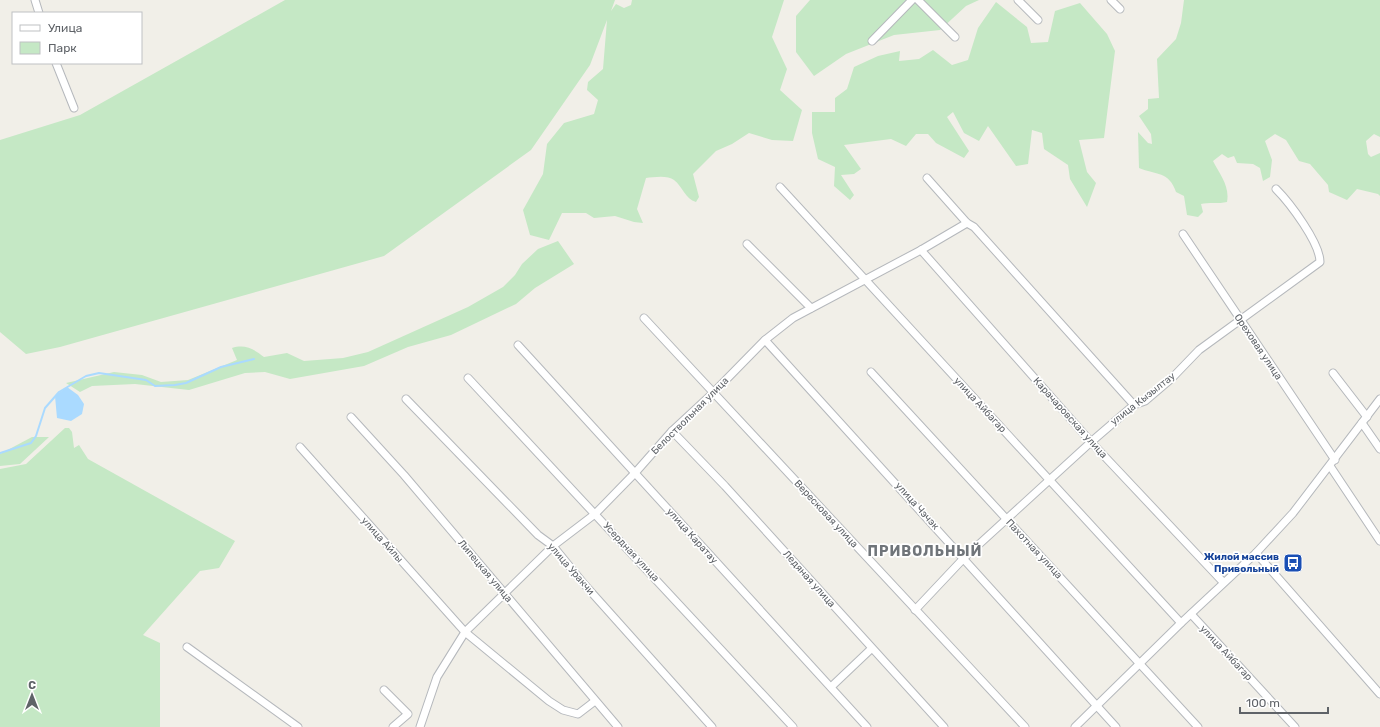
<svg xmlns="http://www.w3.org/2000/svg" width="1380" height="727" font-family="Rubik,sans-serif">
<style>
.green{fill:#c5e8c5}
.water{fill:#aadaff}
.lines{fill:none;stroke-linecap:round;stroke-linejoin:round}
.stream{stroke:#aadaff;stroke-width:2}
.minor-casing{stroke:#b5b8bc;stroke-width:9}
.minor{stroke:#fff;stroke-width:7}
.labels{text-anchor:middle;dominant-baseline:central;stroke-width:3.5;stroke-linejoin:round;paint-order:stroke}
.street-label{font-size:10px;fill:#5f6368;stroke:#fff}
.transit-label{font-size:10px;font-weight:bold;fill:#164399;stroke:#fff;text-anchor:end}
.district-label{font-size:14px;font-weight:bold;letter-spacing:1px;fill:#70757a;stroke:#fff}
</style>
<rect width="100%" height="100%" fill="#f1efe8"/>
<g class="green">
<path d="M 285,0 L 615,0 L 611,11 L 616,4 L 624,8 L 631,5 L 632,0 L 784,0 L 772,37 L 787,69 L 780,90 L 802,110 L 793,141 L 772,140 L 749,133 L 732,144 L 716,151 L 693,174 L 699,197 L 696,202 C 685,199 683,187 674,180 C 668,175 654,177 646,178 L 637,209 L 643,223 L 634,222 L 615,216 L 594,218 L 586,213 L 562,213 L 549,240 L 530,235 L 523,210 L 543,174 L 547,144 L 564,123 L 594,114 L 598,100 L 587,90 L 588,82 L 603,69 L 607,20 L 590,65 L 531,150 L 384,256 L 60,347 L 26,354 L 0,332 L 0,140 L 80,115 Z"/>
<path d="M 810,0 L 979,0 L 966,6 L 940,30 L 894,35 L 846,54 L 814,76 L 796,52 L 796,16 Z"/>
<path d="M 1184,0 L 1380,0 L 1380,137 L 1374,134 L 1366,141 L 1368,154 L 1371,157 L 1380,153 L 1380,196 L 1378,194 L 1357,189 L 1347,200 L 1329,192 L 1328,185 L 1310,164 L 1299,161 L 1286,140 L 1275,134 L 1265,141 L 1272,160 L 1270,177 L 1263,181 L 1260,168 L 1253,164 L 1237,163 L 1234,156 L 1228,158 L 1222,154 L 1213,161 C 1220,175 1230,186 1227,202 C 1219,204 1208,202 1201,204 L 1203,212 L 1198,217 L 1187,215 L 1184,196 L 1176,192 C 1169,171 1156,175 1139,168 L 1138,132 L 1148,143 L 1152,144 L 1151,134 L 1139,116 L 1148,109 L 1148,99 L 1159,98 L 1157,59 L 1176,39 L 1181,23 Z"/>
<path d="M 996,2 L 1027,27 L 1031,43 L 1048,42 L 1055,11 L 1080,3 L 1107,34 L 1115,51 L 1104,138 L 1079,140 L 1087,172 L 1096,183 L 1087,207 L 1070,179 L 1068,165 L 1044,149 L 1042,133 L 1032,130 L 1028,164 L 1016,166 L 988,126 L 979,141 L 964,133 L 953,112 L 947,117 L 969,151 L 964,158 L 936,143 L 928,134 L 916,134 L 906,146 L 891,139 L 844,145 L 861,169 L 854,174 L 841,175 L 854,195 L 850,200 L 834,186 L 835,167 L 818,159 L 812,133 L 812,112 L 835,112 L 835,98 L 847,89 L 854,67 L 878,56 L 900,51 L 899,61 L 919,59 L 933,50 L 952,65 L 968,60 L 978,28 Z"/>
<path d="M 558,241 L 574,264 L 535,288 L 516,304 L 451,335 L 408,347 L 364,366 L 290,379 L 265,372 L 245,373 L 189,390 L 135,384 L 92,386 L 80,392 L 66,383 L 114,372 L 142,375 L 161,382 L 188,380 L 237,360 L 232,348 C 245,344 254,349 264,357 L 287,353 L 304,361 L 343,358 L 368,352 L 468,307 L 503,287 L 515,275 L 522,264 L 538,249 Z"/>
<path d="M 65,428 L 69,428 L 72,432 L 74,448 L 79,445 L 88,459 L 235,541 L 219,568 L 200,571 L 143,635 L 160,643 L 160,727 L 0,727 L 0,469 L 26,464 Z"/>
<path d="M 32,437 L 49,437 L 20,464 L 0,466 L 0,454 Z"/>
</g>
<path class="water" d="M 67,387 L 78,395 L 84,404 L 82,414 L 71,421 L 57,418 L 55,396 Z"/>
<g class="lines">
<path class="stream" d="M 0,453 L 31,443 L 36,436 L 45,408 L 59,392 L 86,376 L 99,373 L 146,380 L 155,386 L 175,385 L 186,383 L 221,367 L 254,359"/>
<g class="minor-casing">
<g id="minor">
<path d="M 35,0 L 39,13"/>
<path d="M 918,0 L 955,37"/>
<path d="M 1018,0 L 1038,20"/>
<path d="M 1111,0 L 1120,9"/>
<path d="M 872,41 L 912,0"/>
<path d="M 56,63 L 74,108"/>
<path d="M 927,178 L 967,223 L 974,227 L 1134,405"/>
<path d="M 780,187 L 1181,623"/>
<path d="M 1183,234 L 1335,460"/>
<path d="M 747,244 L 811,308"/>
<path d="M 921,250 L 1091,442 L 1223,582"/>
<path d="M 644,318 L 1025,727"/>
<path d="M 765,340 L 1116,727"/>
<path d="M 518,345 L 867,727"/>
<path d="M 871,372 L 1198,727"/>
<path d="M 1333,373 L 1367,417"/>
<path d="M 468,378 L 793,727"/>
<path d="M 406,399 L 538,535 L 553,546 L 584,584 L 712,727"/>
<path d="M 351,417 L 404,475 L 618,727"/>
<path d="M 1362,423 L 1380,449"/>
<path d="M 672,431 L 725,486 L 944,727"/>
<path d="M 300,447 L 465,632 L 549,701 L 563,710 L 578,714 L 595,701"/>
<path d="M 1330,466 L 1380,541"/>
<path d="M 1256,553 L 1380,694"/>
<path d="M 915,610 L 964,558 L 1091,442 L 1134,405 L 1145,401 L 1172,378 L 1199,350 L 1320,262 C 1320,243 1290,203 1276,189"/>
<path d="M 1191,614 L 1295,727"/>
<path d="M 187,647 L 298,727"/>
<path d="M 831,687 L 871,649"/>
<path d="M 384,690 L 408,714 L 393,727"/>
<path d="M 420,727 L 437,677 L 465,632 L 553,546 L 595,514 L 635,473 L 672,431 L 713,393 L 765,340 L 793,318 L 921,250 L 967,223"/>
<path d="M 1075,727 L 1181,623 L 1256,553 L 1293,513 L 1380,399"/>
</g>
</g>
<use href="#minor" class="minor"/>
</g>
<defs>
<g id="bus-square" transform="scale(1)"><rect x="-9" y="-9" width="18" height="18" rx="4" fill="#1a4fb4" stroke="#fff"/><path d="M-5-6H5V4H4V6H2V4H-2V6H-4V4H-5ZM-3.5-4V0h7V-4ZM-3.5 1.2v1.5H-2V1.2ZM2 1.2v1.5H3.5V1.2Z" fill="#fff"/></g>
</defs>
<g fill-rule="evenodd">
<use href="#bus-square" x="1293" y="563"/>
</g>
<g class="labels">
<g class="street-label">
<text transform="translate(1258 347) rotate(56)">Ореховая улица</text>
<text transform="translate(1143 399) rotate(-38)">улица Кызылтау</text>
<text transform="translate(980 405) rotate(47)">улица Айбагар</text>
<text transform="translate(690 416) rotate(-45)">Белоствольная улица</text>
<text transform="translate(1070 418) rotate(48)">Карачаровская улица</text>
<text transform="translate(917 506) rotate(48)">улица Чэчэк</text>
<text transform="translate(826 514) rotate(47)">Вересковая улица</text>
<text transform="translate(692 536) rotate(48)">улица Каратау</text>
<text transform="translate(382 540) rotate(48)">улица Айлы</text>
<text transform="translate(1034 549) rotate(47)">Пахотная улица</text>
<text transform="translate(631 552) rotate(47)">Усердная улица</text>
<text transform="translate(571 569) rotate(49)">улица Уракчи</text>
<text transform="translate(485 571) rotate(50)">Липецкая улица</text>
<text transform="translate(809 579) rotate(48)">Ледяная улица</text>
<text transform="translate(1226 653) rotate(47)">улица Айбагар</text>
</g>
<g class="transit-label">
<text x="1279" y="557">Жилой массив<tspan x="1279" dy="12">Привольный</tspan></text>
</g>
<g class="district-label">
<text x="925" y="551">ПРИВОЛЬНЫЙ</text>
</g>
</g>
<rect x="12" y="12" width="130" height="52" fill="#ffffff" stroke="#bfc1c3"/>
<rect x="20" y="25" width="20" height="6" fill="#ffffff" stroke="#bfc1c3"/>
<text x="48" y="32" font-size="12" fill="#5f6368">Улица</text>
<rect x="20" y="42" width="20" height="12" fill="#c5e8c5" stroke="#bfc1c3"/>
<text x="48" y="52" font-size="12" fill="#5f6368">Парк</text>
<g transform="translate(32 695)" stroke="#ffffff" stroke-width="3" paint-order="stroke">
<path d="M0-3L7 15L0 10L-7 15Z" fill="#5f6368"/>
<text y="-6" font-size="11" font-weight="bold" text-anchor="middle" fill="#5f6368">С</text>
</g>
<path d="M1240 707v6h88v-6" fill="none" stroke="#5f6368" stroke-width="2"/>
<text x="1246" y="707" font-size="12" fill="#5f6368" stroke="#ffffff" stroke-width="3" paint-order="stroke">100 m</text>
</svg>
